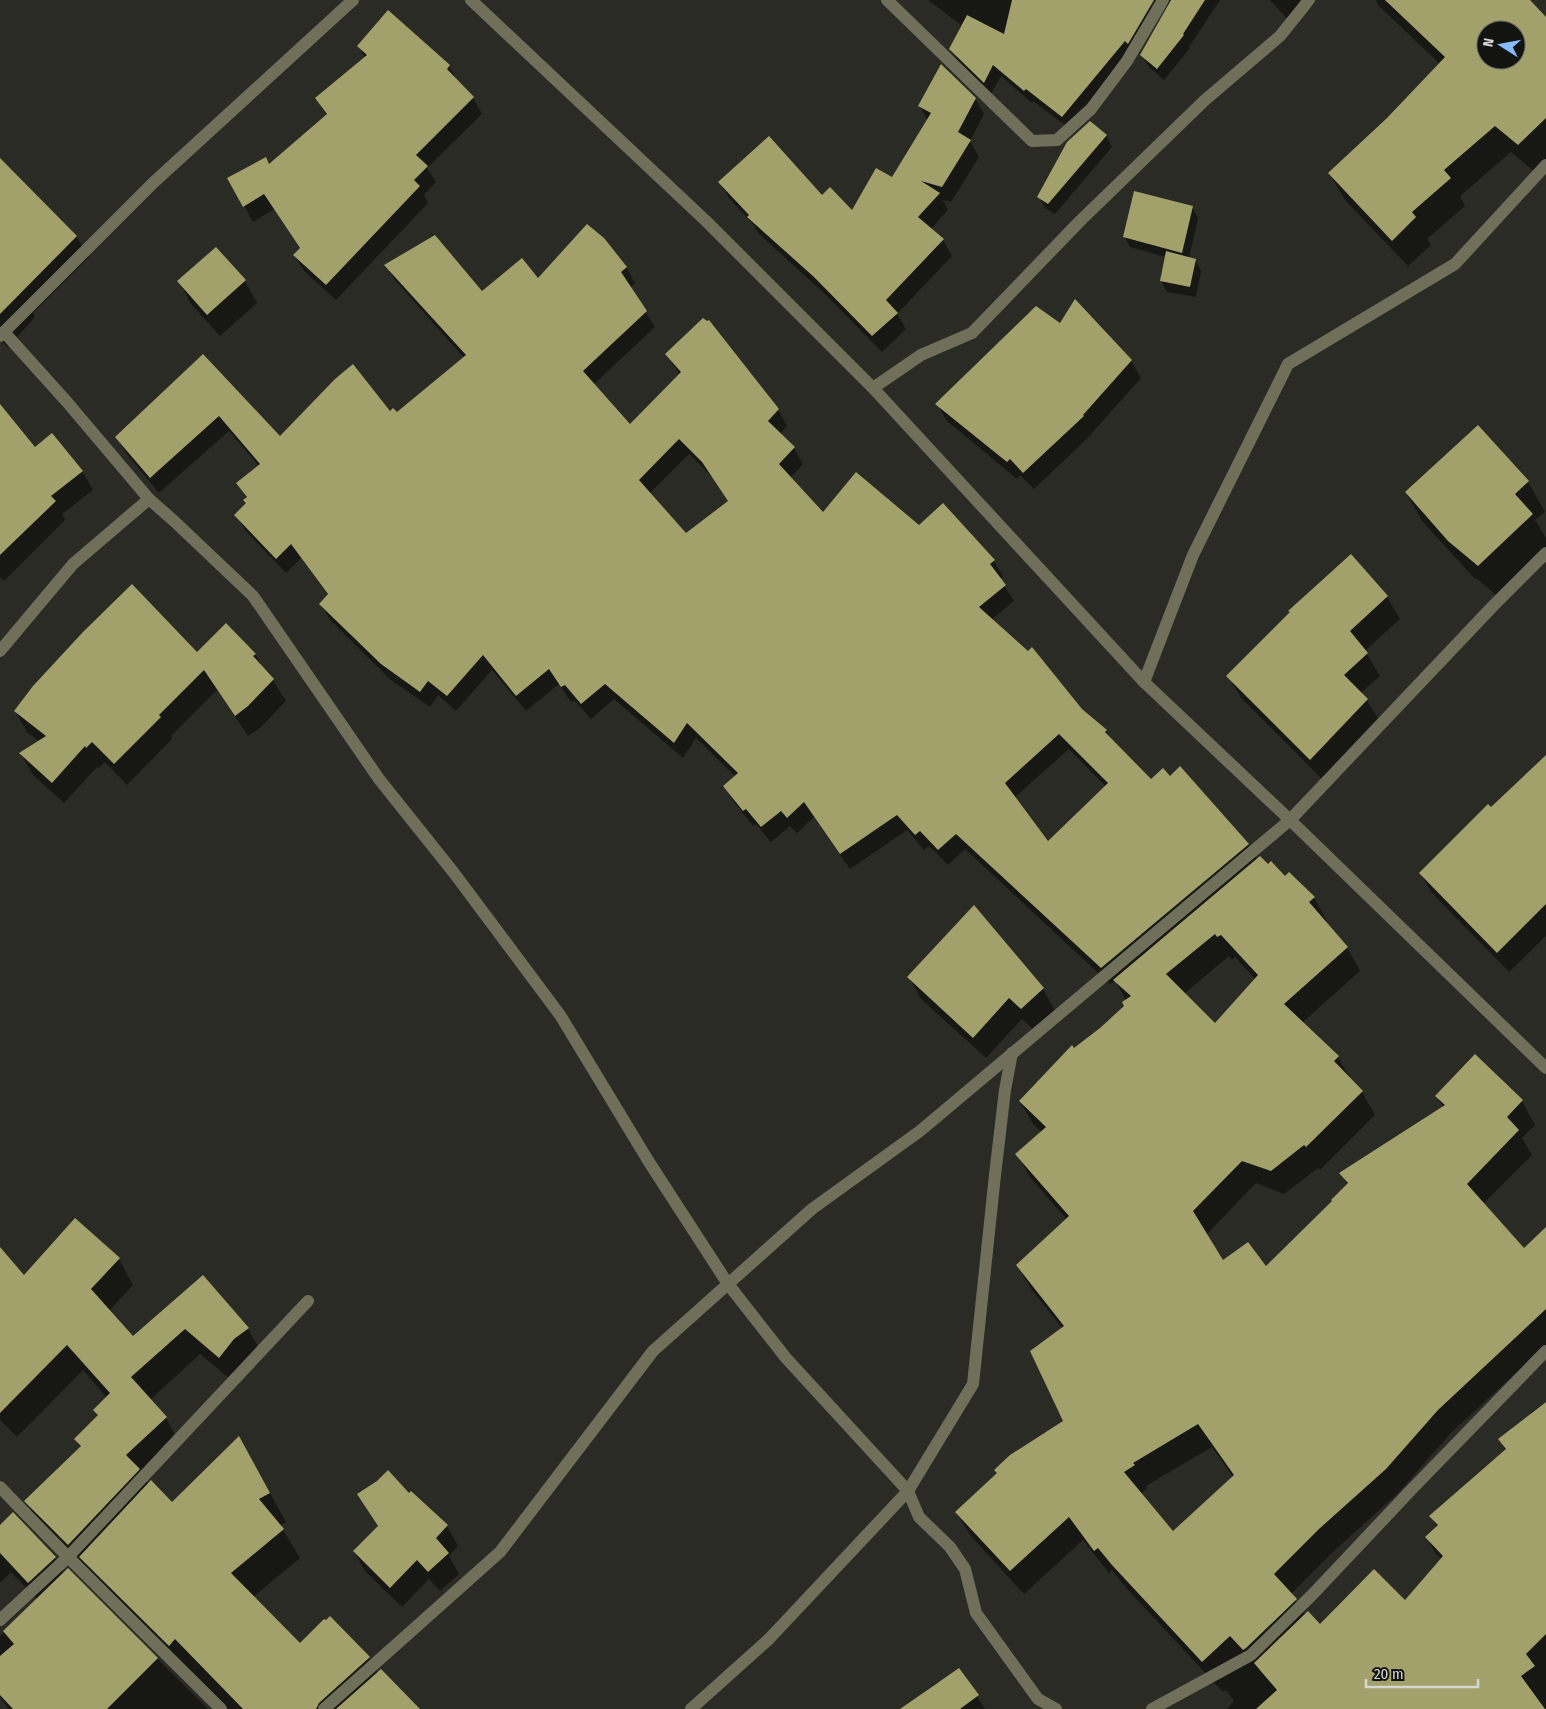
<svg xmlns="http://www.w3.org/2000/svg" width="1546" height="1709" font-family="'Fira Sans Condensed',sans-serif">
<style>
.shadow{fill:#0007;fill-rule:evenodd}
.building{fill:#a3a16b;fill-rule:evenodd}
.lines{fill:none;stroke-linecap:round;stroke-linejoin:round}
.minor{stroke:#70705a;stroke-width:12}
</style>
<rect width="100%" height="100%" fill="#2b2b26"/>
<g class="shadow">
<path d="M 928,0 L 1220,0 L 1189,47 L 1190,48 L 1164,80 L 1149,67 L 1142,55 L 1172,4 L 1163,8 L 1070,129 L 1033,101 L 1032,103 L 1001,76 L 991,94 L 958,62 L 950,49 L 961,25 Z"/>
<path d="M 1270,0 L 1312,0 L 1315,4 L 1293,25 Z"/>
<path d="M 1376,0 L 1507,0 L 1546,38 L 1546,160 L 1534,171 L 1511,152 L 1460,196 L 1465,206 L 1427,239 L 1431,245 L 1408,266 L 1345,200 L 1329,173 L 1387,118 L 1440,64 L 1378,5 ZM 1486,30 L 1516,30 L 1516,60 L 1486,60 Z"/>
<path d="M 359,46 L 449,66 L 458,82 L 473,98 L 482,114 L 427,168 L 436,182 L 424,195 L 428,203 L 336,300 L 304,271 L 294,255 L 300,249 L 274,209 L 253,222 L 229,178 L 269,165 L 327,116 L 316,98 L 365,58 Z"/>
<path d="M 975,98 L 984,114 L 970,141 L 979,157 L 951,202 L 943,200 L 948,210 L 930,230 L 943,240 L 952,256 L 897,314 L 906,329 L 882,352 L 824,293 L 758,233 L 754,225 L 729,198 L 720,183 L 822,196 L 852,212 L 892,178 L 928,121 L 920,106 Z"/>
<path d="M 1090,122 L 1106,136 L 1112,147 L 1055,214 L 1045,208 L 1039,197 Z"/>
<path d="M 0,169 L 76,236 L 89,257 L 33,313 L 35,317 L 8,347 L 0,340 Z"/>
<path d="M 1192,207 L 1198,218 L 1189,258 L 1195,260 L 1201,271 L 1196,297 L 1167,292 L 1161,281 L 1166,257 L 1130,247 L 1124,236 Z"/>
<path d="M 386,265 L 482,293 L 538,280 L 626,267 L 635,283 L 630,288 L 655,327 L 593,385 L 630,426 L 680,375 L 667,355 L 778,410 L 787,426 L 780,434 L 794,448 L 803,464 L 790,478 L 823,514 L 919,527 L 994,561 L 1003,576 L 1000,579 L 1014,601 L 991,620 L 1082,709 L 1106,730 L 1113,742 L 1151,781 L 1170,777 L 1248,844 L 1257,860 L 1314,898 L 1327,921 L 1325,923 L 1347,947 L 1360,971 L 1302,1023 L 1338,1057 L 1351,1080 L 1362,1092 L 1375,1115 L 1320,1170 L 1318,1168 L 1284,1194 L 1256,1183 L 1206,1235 L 1223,1262 L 1266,1268 L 1348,1185 L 1340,1173 L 1444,1108 L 1436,1096 L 1522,1101 L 1535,1125 L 1522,1138 L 1532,1155 L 1483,1204 L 1524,1250 L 1546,1229 L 1546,1345 L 1451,1433 L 1399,1492 L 1332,1553 L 1291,1594 L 1305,1615 L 1320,1626 L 1405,1602 L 1442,1559 L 1436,1554 L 1427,1538 L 1437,1527 L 1431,1516 L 1506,1451 L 1499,1439 L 1531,1414 L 1530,1413 L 1546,1402 L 1546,1709 L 1227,1709 L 1234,1701 L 1226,1690 L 1223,1692 L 1127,1589 L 1112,1570 L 1109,1573 L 1083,1540 L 1024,1594 L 970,1535 L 956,1512 L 1065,1422 L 1063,1329 L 1031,1289 L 1017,1265 L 1067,1220 L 1030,1177 L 1017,1154 L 1042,1132 L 1034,1125 L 1020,1102 L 1074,1049 L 1101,1029 L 1125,1006 L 1126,1000 L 1115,981 L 1110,984 L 965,849 L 948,865 L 929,846 L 924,850 L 907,830 L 850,869 L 814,817 L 797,833 L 790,826 L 771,842 L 756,824 L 753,826 L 734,802 L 725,787 L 736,777 L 696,738 L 683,758 L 614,699 L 591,719 L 574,700 L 571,702 L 559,684 L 526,711 L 492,670 L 456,711 L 438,695 L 430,707 L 391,680 L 330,620 L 321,604 L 328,595 L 301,558 L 286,573 L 245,530 L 236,515 L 247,504 L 247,499 L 238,483 L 259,466 L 229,431 L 159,493 L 126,453 L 117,437 L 203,356 L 280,438 L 390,413 L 397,414 L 464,358 L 395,280 ZM 689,454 L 713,478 L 729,502 L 686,535 L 649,494 ZM 1069,749 L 1106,787 L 1047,843 L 1014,798 ZM 1229,956 L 1232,960 L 1235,957 L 1256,980 L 1215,1024 L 1184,994 ZM 1212,1447 L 1233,1477 L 1173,1533 L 1140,1494 L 1147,1489 L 1146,1486 Z"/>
<path d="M 179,281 L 245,281 L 257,303 L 220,336 L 191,304 Z"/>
<path d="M 1060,325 L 1131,361 L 1141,378 L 1092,433 L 1092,434 L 1034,489 L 1020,475 L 1017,479 L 947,421 L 937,404 Z"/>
<path d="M 0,406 L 35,449 L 82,471 L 93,490 L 62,514 L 65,520 L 4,581 L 0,577 Z"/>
<path d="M 1478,427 L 1528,482 L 1545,512 L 1535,520 L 1546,538 L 1546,547 L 1496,595 L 1476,578 L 1475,579 L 1423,522 L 1406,493 Z"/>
<path d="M 1351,556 L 1387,597 L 1400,619 L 1365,651 L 1380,676 L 1361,693 L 1367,700 L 1380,722 L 1324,781 L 1241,698 L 1228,676 Z"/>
<path d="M 197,654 L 255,654 L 263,668 L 273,680 L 286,701 L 260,728 L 248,736 L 217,690 L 171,736 L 172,739 L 127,785 L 105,762 L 99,768 L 97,767 L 64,803 L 33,775 L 21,754 L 39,741 L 27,732 L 15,711 Z"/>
<path d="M 1546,757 L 1546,936 L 1509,972 L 1432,893 L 1420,873 Z"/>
<path d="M 909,977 L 1043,989 L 1055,1011 L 1034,1030 L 1022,1019 L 986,1058 L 921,999 Z"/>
<path d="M 119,1259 L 133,1285 L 109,1311 L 133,1338 L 203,1277 L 248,1329 L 263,1355 L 235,1383 L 200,1354 L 150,1400 L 166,1418 L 180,1444 L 144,1478 L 148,1485 L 172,1503 L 255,1466 L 286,1522 L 280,1525 L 300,1558 L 253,1597 L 300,1645 L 369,1658 L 378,1674 L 418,1709 L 221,1709 L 41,1527 L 26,1501 L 80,1447 L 76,1439 L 98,1417 L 95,1411 L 107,1398 L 83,1370 L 17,1437 L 0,1420 L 0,1271 L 24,1277 Z"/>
<path d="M 359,1495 L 409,1495 L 447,1526 L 458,1546 L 449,1556 L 459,1574 L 440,1591 L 429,1579 L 402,1607 L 366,1572 L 354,1552 L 378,1527 Z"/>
<path d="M 0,1524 L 55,1558 L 64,1573 L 68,1570 L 208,1709 L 8,1709 L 0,1696 L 0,1636 L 37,1599 L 11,1572 L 0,1583 Z"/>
<path d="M 959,1670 L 985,1709 L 903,1709 L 902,1708 L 939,1681 L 940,1683 Z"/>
</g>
<g class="building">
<path d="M 1012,0 L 1154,0 L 1128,44 L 1125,41 L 1062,117 L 1026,89 L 1024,91 L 993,65 L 984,83 L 949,49 L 967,15 L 1004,34 Z"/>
<path d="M 1171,0 L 1205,0 L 1183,34 L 1184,35 L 1157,69 L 1140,55 Z"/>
<path d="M 1385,0 L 1530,0 L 1546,17 L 1546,118 L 1518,145 L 1495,126 L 1444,170 L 1451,178 L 1412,212 L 1416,217 L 1392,241 L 1328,173 L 1387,118 L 1445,57 ZM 1486,30 L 1516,30 L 1516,60 L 1486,60 Z"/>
<path d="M 388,10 L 450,65 L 447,69 L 474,97 L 416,155 L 428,166 L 414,180 L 420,186 L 326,285 L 293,255 L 300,248 L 264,194 L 243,207 L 227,178 L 266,157 L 269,164 L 327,114 L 315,98 L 367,55 L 357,46 Z"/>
<path d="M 941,64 L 976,98 L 958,132 L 971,140 L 942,187 L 921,181 L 940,193 L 918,217 L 944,239 L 886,300 L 898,313 L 872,336 L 814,277 L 747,217 L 749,215 L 718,182 L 769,136 L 822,195 L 830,187 L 852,210 L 876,168 L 892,177 L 931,113 L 918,106 Z"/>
<path d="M 1090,121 L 1107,135 L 1048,204 L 1037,197 L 1067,142 Z"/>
<path d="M 0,158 L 77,236 L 0,314 Z"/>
<path d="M 1134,191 L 1193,206 L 1182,253 L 1123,237 Z"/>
<path d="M 587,224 L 604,238 L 627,267 L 621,272 L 647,311 L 583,371 L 630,424 L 681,372 L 665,354 L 703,318 L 707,321 L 709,320 L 779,409 L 768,421 L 795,447 L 779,464 L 823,512 L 856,472 L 919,525 L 943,503 L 995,560 L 990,564 L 1006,585 L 979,607 L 1028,651 L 1032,647 L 1082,709 L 1107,730 L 1105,732 L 1151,779 L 1163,768 L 1170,776 L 1180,766 L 1249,844 L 1101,968 L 956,834 L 938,850 L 920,831 L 915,835 L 897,815 L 840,854 L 804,802 L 787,818 L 781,811 L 761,827 L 746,809 L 743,811 L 723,786 L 738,773 L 687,723 L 674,743 L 605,684 L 581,704 L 565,685 L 561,687 L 549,669 L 516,696 L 483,655 L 447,696 L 428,681 L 420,692 L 381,664 L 319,604 L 328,594 L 291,544 L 276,559 L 234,515 L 246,503 L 243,500 L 247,497 L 236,483 L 260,464 L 219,416 L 150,478 L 115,437 L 203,354 L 280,436 L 335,379 L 353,364 L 390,411 L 393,408 L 397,412 L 466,355 L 384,265 L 435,235 L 482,291 L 522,258 L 538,278 ZM 679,439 L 702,462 L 728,501 L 686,533 L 639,480 ZM 1059,734 L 1108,783 L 1048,841 L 1005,783 Z"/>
<path d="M 216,247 L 246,280 L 207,315 L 177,281 Z"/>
<path d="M 1166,251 L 1196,259 L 1190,287 L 1160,281 Z"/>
<path d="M 1075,299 L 1132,360 L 1083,415 L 1084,416 L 1023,473 L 1010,459 L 1007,462 L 935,404 L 1036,306 L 1060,323 Z"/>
<path d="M 0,404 L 35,447 L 52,433 L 83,471 L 51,496 L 56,501 L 0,555 Z"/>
<path d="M 1478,425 L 1529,481 L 1515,494 L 1533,514 L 1478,566 L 1448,541 L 1405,492 Z"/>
<path d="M 1351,554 L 1388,596 L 1350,631 L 1368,653 L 1344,675 L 1368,699 L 1310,760 L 1226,676 L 1290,612 L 1288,611 Z"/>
<path d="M 132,584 L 197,652 L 226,623 L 256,654 L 253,656 L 274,679 L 248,706 L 235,716 L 204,670 L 159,715 L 161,717 L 114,764 L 92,742 L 86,748 L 85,746 L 52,783 L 19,753 L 46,736 L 14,711 L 33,686 L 83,632 Z"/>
<path d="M 1546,755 L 1546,904 L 1497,953 L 1419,873 L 1488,804 L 1491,807 Z"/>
<path d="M 1260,856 L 1268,864 L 1271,861 L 1285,876 L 1289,872 L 1315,897 L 1309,902 L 1348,947 L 1284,1004 L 1339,1056 L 1334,1061 L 1363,1091 L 1306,1147 L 1304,1145 L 1271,1171 L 1242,1161 L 1193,1211 L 1223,1260 L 1248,1242 L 1266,1266 L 1332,1201 L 1331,1200 L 1348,1183 L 1339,1173 L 1445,1105 L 1435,1096 L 1475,1054 L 1523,1100 L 1507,1117 L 1519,1130 L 1467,1184 L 1524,1248 L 1546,1227 L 1546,1309 L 1438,1410 L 1386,1469 L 1319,1529 L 1274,1574 L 1297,1599 L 1246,1648 L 1243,1650 L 1230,1636 L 1202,1662 L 1112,1565 L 1098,1548 L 1094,1551 L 1069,1517 L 1010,1571 L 955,1512 L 997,1473 L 994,1470 L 1010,1455 L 1063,1421 L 1030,1351 L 1064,1326 L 1016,1265 L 1069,1216 L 1015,1154 L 1046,1127 L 1019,1101 L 1072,1045 L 1074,1048 L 1100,1028 L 1124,1006 L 1122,1002 L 1131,996 L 1113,980 ZM 1215,934 L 1217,937 L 1221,935 L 1258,975 L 1215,1023 L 1166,974 ZM 1198,1424 L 1234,1475 L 1173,1531 L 1124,1472 L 1135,1465 L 1133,1463 Z"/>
<path d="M 974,905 L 1044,988 L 1021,1009 L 1009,998 L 973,1038 L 907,977 Z"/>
<path d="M 75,1218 L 120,1258 L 91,1289 L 133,1336 L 203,1275 L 249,1328 L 234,1339 L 219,1358 L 185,1329 L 131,1377 L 167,1417 L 126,1455 L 140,1469 L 68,1545 L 24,1501 L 81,1446 L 74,1439 L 98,1415 L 93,1410 L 110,1393 L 67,1345 L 0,1413 L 0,1247 L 24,1275 Z"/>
<path d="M 1546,1402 L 1546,1634 L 1526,1654 L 1535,1666 L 1521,1676 L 1545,1709 L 1256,1709 L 1277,1690 L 1254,1663 L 1308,1611 L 1320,1624 L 1374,1569 L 1405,1600 L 1443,1556 L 1425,1537 L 1438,1525 L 1429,1516 L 1506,1449 L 1498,1439 Z"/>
<path d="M 239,1436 L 270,1493 L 259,1499 L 284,1529 L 231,1573 L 300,1643 L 324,1619 L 326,1620 L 330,1616 L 370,1657 L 319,1703 L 316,1709 L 243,1709 L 175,1639 L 169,1646 L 79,1557 L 151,1480 L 172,1502 Z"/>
<path d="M 388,1470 L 409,1493 L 411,1491 L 448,1525 L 436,1538 L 449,1553 L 428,1572 L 417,1560 L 390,1588 L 353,1551 L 378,1526 L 357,1494 L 377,1481 Z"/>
<path d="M 13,1512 L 56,1557 L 28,1583 L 0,1553 L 0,1525 Z"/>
<path d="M 68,1568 L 158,1658 L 107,1709 L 13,1709 L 0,1695 L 0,1656 L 14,1644 L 3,1631 Z"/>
<path d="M 959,1668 L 979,1695 L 960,1709 L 900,1709 Z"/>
<path d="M 381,1669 L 420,1709 L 336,1709 Z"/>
</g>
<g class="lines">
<g class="minor">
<path d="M 471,0 L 706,221 L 873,388 L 1144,682 L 1290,820 L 1546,1068"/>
<path d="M 887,0 L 1032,141 L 1057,140 L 1091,109 L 1127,61 L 1163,0"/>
<path d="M 0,336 L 153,183 L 353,0"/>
<path d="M 873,388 L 921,355 L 972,333 L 1080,221 L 1205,100 L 1280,36 L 1309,0"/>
<path d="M 149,499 L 174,521 L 253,596 L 379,779 L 454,873 L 560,1015 L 649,1162 L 728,1284 L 786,1358 L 908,1491 L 919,1517 L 950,1547 L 965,1569 L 976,1613 L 1038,1699 L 1056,1709"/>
<path d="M 0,651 L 73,564 L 149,499 L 67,402 L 4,332"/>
<path d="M 1144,682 L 1193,555 L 1288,364 L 1455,264 L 1546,165"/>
<path d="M 0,1487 C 72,1563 147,1635 221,1709"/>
<path d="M 0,1620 L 67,1558 L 308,1301"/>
<path d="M 324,1709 L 500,1552 L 653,1351 L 812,1209 L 920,1131 L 1290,820 L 1493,606 L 1546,553"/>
<path d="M 691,1709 L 769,1639 L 908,1491 L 973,1384 L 995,1175 L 1005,1090 L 1012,1053"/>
<path d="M 1152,1709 L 1251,1655 L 1313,1594 L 1411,1490 L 1546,1351"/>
</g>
</g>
<g transform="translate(1501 45) rotate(281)"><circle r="24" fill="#131311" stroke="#61615f"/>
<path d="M0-4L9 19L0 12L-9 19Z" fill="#89bafc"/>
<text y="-8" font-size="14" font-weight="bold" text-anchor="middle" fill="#d6d6d3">N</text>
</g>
<path d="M1366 1679v8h112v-8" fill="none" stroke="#d6d6d3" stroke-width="2.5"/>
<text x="1374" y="1679" font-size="15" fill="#d6d6d3" stroke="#131311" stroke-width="4" paint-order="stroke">20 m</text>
</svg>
